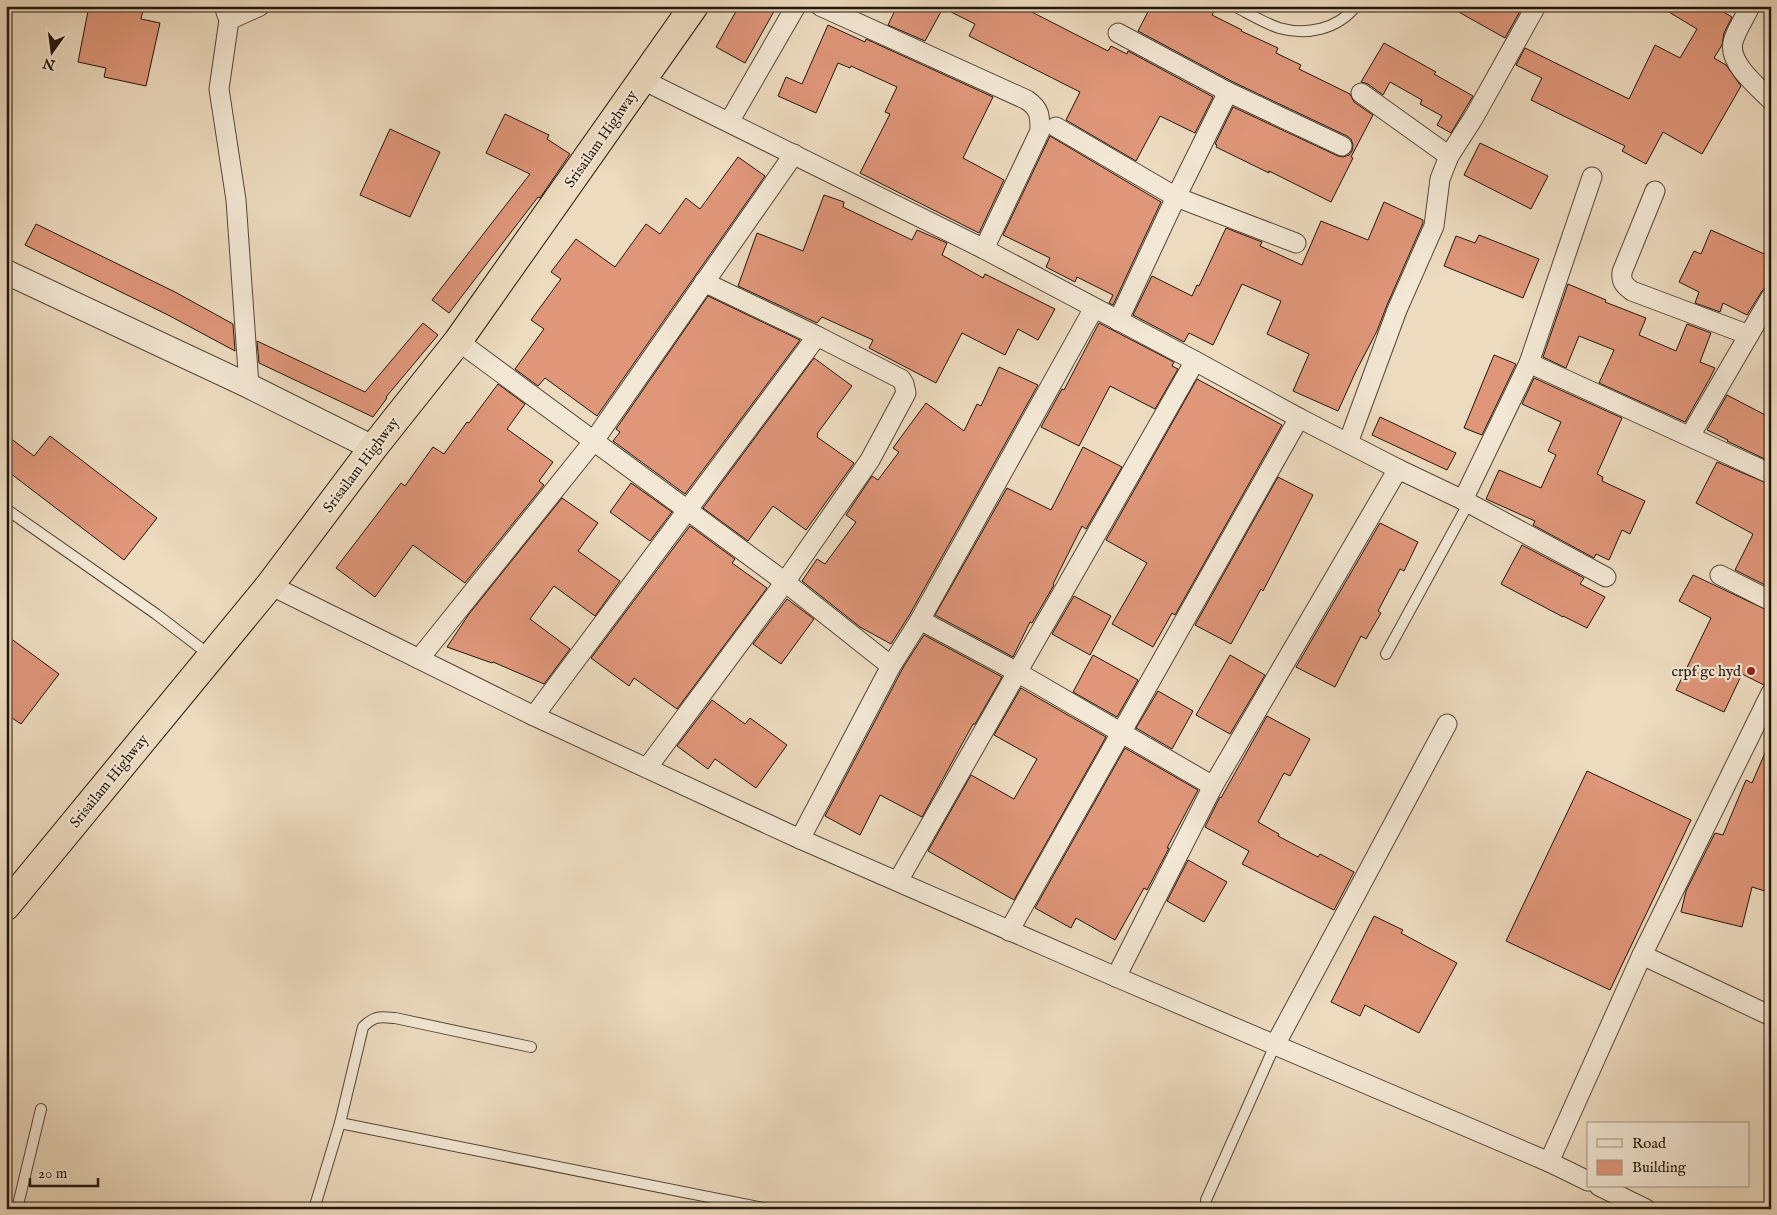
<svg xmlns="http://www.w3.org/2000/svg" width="1777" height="1215" font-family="'IM FELL English',serif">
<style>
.building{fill:#df9679;stroke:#22150a}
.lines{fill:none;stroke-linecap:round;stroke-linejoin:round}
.service-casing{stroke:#554637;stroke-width:12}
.minor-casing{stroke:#554637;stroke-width:21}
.tertiary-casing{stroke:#554637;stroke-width:26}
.trunk-casing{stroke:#22150a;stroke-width:30}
.service{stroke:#f3e8d5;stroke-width:10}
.minor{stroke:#f3e8d5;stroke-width:19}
.tertiary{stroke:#f3e8d5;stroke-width:24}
.trunk{stroke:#eddbbf;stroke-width:28}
.poi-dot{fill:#8f2418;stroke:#f3e8d5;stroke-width:2}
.labels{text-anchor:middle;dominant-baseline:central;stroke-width:4.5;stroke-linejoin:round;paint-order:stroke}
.street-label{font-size:15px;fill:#22150a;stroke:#f3e8d5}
.poi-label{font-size:15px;fill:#22150a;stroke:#f3e8d5;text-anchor:end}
</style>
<rect width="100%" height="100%" fill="#eddbbf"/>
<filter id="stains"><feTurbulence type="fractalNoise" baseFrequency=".004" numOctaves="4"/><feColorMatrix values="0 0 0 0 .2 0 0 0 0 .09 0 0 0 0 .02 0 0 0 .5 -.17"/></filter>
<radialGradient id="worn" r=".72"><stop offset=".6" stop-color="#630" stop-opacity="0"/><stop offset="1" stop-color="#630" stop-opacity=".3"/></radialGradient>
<g class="building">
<path d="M 89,6 L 144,6 L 141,19 L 160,23 L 146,86 L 104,77 L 106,68 L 78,62 Z"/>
<path d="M 739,6 L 777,6 L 745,63 L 716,47 Z"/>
<path d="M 897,6 L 1020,6 L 1108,51 L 1111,46 L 1127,54 L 1128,51 L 1213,97 L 1195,133 L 1160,116 L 1136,161 L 1066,120 L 1080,92 L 969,36 L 975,24 L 943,8 L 925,41 L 888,25 Z"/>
<path d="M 1151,6 L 1217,6 L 1212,15 L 1242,30 L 1241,31 L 1278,48 L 1276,53 L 1301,65 L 1299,69 L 1350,94 L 1354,102 L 1373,115 L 1351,157 L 1353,158 L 1331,202 L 1269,171 L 1269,173 L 1216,147 L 1217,145 L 1215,144 L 1233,107 L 1338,156 L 1343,157 L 1349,155 L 1352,151 L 1353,145 L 1351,139 L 1347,136 L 1233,82 L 1138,31 Z"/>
<path d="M 1448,6 L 1523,6 L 1505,38 Z"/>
<path d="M 1659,6 L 1713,6 L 1732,17 L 1724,33 L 1722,45 L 1714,58 L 1726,65 L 1741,86 L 1702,154 L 1663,132 L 1646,164 L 1622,151 L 1625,146 L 1531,100 L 1542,78 L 1516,65 L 1525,48 L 1629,99 L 1655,45 L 1680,58 L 1697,29 Z"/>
<path d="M 828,25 L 865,42 L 866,39 L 993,97 L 963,158 L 1004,180 L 979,233 L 860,173 L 890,114 L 885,112 L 897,87 L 851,66 L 850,68 L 838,63 L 816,113 L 778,96 L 786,77 L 802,84 Z"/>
<path d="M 1384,43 L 1436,72 L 1434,74 L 1473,96 L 1451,133 L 1437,125 L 1442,116 L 1420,104 L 1422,100 L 1390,82 L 1383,95 L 1368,84 L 1361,82 Z"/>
<path d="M 505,114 L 549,135 L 547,139 L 570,154 L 540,198 L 538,197 L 449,313 L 432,300 L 530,174 L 486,153 Z"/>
<path d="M 390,129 L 440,152 L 410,217 L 360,195 Z"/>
<path d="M 1050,136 L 1161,202 L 1113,305 L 1109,303 L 1113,295 L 1077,277 L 1075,282 L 1046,267 L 1050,258 L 1003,235 Z"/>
<path d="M 1480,143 L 1548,176 L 1531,209 L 1464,175 Z"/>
<path d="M 738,157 L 765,176 L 597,416 L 545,378 L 538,386 L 515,369 L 544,329 L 531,320 L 561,279 L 551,272 L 576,239 L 615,267 L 646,224 L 660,234 L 686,198 L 700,209 Z"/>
<path d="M 824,195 L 844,202 L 843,207 L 912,240 L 917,230 L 947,243 L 942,255 L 983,278 L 985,274 L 1055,309 L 1038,340 L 1018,329 L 1005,355 L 962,333 L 936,383 L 869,348 L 873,340 L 822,317 L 817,323 L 738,286 L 757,233 L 803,251 Z"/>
<path d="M 1384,202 L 1423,220 L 1423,223 L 1387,305 L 1377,331 L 1356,371 L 1338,411 L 1293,391 L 1309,354 L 1267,334 L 1281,301 L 1242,284 L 1213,345 L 1189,333 L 1184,342 L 1133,315 L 1152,276 L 1192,296 L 1197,285 L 1199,286 L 1226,228 L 1262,242 L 1260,246 L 1302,265 L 1321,221 L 1368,240 Z"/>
<path d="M 36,224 L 175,292 L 233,324 L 235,351 L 168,315 L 25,245 Z"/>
<path d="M 1711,230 L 1771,257 L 1771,286 L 1766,287 L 1762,291 L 1747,315 L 1723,303 L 1720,312 L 1695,303 L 1699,292 L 1679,282 L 1694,251 L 1701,254 Z"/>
<path d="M 1479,235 L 1539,259 L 1523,298 L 1444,266 L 1456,236 L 1475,243 Z"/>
<path d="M 1568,284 L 1606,300 L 1605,302 L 1646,318 L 1639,335 L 1676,351 L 1687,324 L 1711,333 L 1700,362 L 1715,368 L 1709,380 L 1685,422 L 1599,383 L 1614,350 L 1579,336 L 1566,368 L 1543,357 Z"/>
<path d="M 708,296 L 800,340 L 685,494 L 613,441 L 620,432 L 616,429 Z"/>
<path d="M 423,323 L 438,335 L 386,397 L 387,398 L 373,417 L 259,363 L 257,341 L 365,392 Z"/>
<path d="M 1099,323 L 1174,362 L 1172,366 L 1178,369 L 1155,409 L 1110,386 L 1079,446 L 1041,427 L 1062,389 L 1064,390 Z"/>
<path d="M 1494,355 L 1516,364 L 1482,435 L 1464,428 Z"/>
<path d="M 814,358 L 852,386 L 817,434 L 818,435 L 817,437 L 854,463 L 806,530 L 773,506 L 748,541 L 703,508 Z"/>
<path d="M 999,367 L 1038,385 L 910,614 L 891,644 L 860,627 L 802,581 L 817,559 L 825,564 L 856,522 L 846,515 L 872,476 L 878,480 L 899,452 L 893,448 L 926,403 L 964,431 L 977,404 L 981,406 Z"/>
<path d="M 1534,378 L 1622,418 L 1597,474 L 1603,477 L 1602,481 L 1645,501 L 1630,534 L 1622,530 L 1609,560 L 1596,554 L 1594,558 L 1533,525 L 1535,521 L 1486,499 L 1499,470 L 1541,488 L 1556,455 L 1548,451 L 1561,422 L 1522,404 Z"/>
<path d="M 1197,379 L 1282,425 L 1175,615 L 1172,613 L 1153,647 L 1112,624 L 1147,563 L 1106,540 Z"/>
<path d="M 498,384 L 525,404 L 507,429 L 553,462 L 539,481 L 544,485 L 465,583 L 413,545 L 375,597 L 336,568 L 401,483 L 405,486 L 433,447 L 444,454 L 467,422 L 469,423 Z"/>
<path d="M 1727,395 L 1771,418 L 1771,462 L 1727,441 L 1728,440 L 1707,430 Z"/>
<path d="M 1380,417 L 1456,453 L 1447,470 L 1372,435 Z"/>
<path d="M 6,435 L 34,456 L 50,436 L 157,518 L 124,560 L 6,470 Z"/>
<path d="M 1083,447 L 1122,467 L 1086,529 L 1082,526 L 1053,584 L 1054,585 L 1032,623 L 1030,622 L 1013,657 L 935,615 L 1007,488 L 1051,510 Z"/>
<path d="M 1717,462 L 1771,485 L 1771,588 L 1735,570 L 1753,534 L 1696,503 Z"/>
<path d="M 1278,477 L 1313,495 L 1263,591 L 1261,589 L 1231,644 L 1195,625 Z"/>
<path d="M 631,483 L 672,512 L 650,541 L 610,512 Z"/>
<path d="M 562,498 L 598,523 L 578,551 L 620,581 L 595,616 L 554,586 L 530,619 L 570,649 L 544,684 L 493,662 L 492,663 L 447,647 L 469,614 Z"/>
<path d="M 1380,523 L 1418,542 L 1404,571 L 1400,569 L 1378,611 L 1381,613 L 1366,639 L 1361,636 L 1335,687 L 1296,667 Z"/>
<path d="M 690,526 L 735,559 L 732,563 L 767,588 L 677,709 L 634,678 L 629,686 L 591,658 Z"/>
<path d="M 1522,545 L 1584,578 L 1580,584 L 1605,597 L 1587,628 L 1563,616 L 1563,617 L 1501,584 Z"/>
<path d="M 1693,575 L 1771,612 L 1771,682 L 1764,685 L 1742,674 L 1724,712 L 1676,690 L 1711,618 L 1679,601 Z"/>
<path d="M 1074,596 L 1111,616 L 1090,655 L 1052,634 Z"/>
<path d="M 787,599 L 814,619 L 781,664 L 753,644 Z"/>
<path d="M 6,635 L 59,674 L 21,724 L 6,714 Z"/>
<path d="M 924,635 L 1002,677 L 975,724 L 973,724 L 922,817 L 880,795 L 860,835 L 825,816 L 904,666 Z"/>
<path d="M 1093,655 L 1138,680 L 1117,717 L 1073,692 Z"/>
<path d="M 1230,655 L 1265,675 L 1230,734 L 1196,715 Z"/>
<path d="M 1021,688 L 1106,737 L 1014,900 L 928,851 L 971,775 L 1014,799 L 1037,759 L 994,735 Z"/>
<path d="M 1158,691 L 1193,711 L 1172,749 L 1136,728 Z"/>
<path d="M 712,700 L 745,724 L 750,718 L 787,745 L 756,788 L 715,759 L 708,769 L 677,746 Z"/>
<path d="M 1267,716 L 1310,739 L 1290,776 L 1284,773 L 1258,822 L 1279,834 L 1278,836 L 1318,857 L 1320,854 L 1354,872 L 1334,910 L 1242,864 L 1249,851 L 1205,827 L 1220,797 L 1221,798 Z"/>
<path d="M 1771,739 L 1771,893 L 1752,887 L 1742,927 L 1681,912 L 1686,891 L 1715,833 L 1723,835 L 1746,780 L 1752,783 Z"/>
<path d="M 1125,748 L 1198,790 L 1167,848 L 1169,848 L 1147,890 L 1144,888 L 1115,940 L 1076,918 L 1071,928 L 1035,908 Z"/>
<path d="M 1587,771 L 1691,820 L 1610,990 L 1506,941 Z"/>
<path d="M 1188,860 L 1227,882 L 1204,922 L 1167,901 Z"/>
<path d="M 1374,916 L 1403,930 L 1401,933 L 1457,963 L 1419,1033 L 1365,1005 L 1360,1016 L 1331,1002 Z"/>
</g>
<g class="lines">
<g class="service-casing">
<g id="service">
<path d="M 1234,6 C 1248,13 1264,23 1279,28 C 1307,36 1338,29 1356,6"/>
<path d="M 6,509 L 156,614 L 211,656"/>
<path d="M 1386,654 L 1468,504"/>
<path d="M 340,1123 L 768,1209"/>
<path d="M 17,1209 L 41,1109"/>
<path d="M 314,1209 L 340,1123 L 363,1027 C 375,1015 380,1017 395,1018 L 531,1047"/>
<path d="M 1207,1209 L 1206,1200 L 1275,1045"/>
</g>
</g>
<g class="minor-casing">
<g id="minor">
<path d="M 224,6 L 229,20 L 219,89 L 236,200 L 249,386"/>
<path d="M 820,6 L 1027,100 C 1040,109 1040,116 1040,131 L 984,249"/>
<path d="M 1750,6 C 1745,18 1736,30 1733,42 C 1728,63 1757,86 1771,100"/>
<path d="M 229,20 L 260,6"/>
<path d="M 1118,33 L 1228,92 L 1176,197 L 1118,321"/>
<path d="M 643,80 L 984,249 L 1195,361 L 1299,418 L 1398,469 L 1463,500 L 1606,577"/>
<path d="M 1228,92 L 1342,146"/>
<path d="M 1361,93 L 1449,156"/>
<path d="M 729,122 L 796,6"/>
<path d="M 1056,127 L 1176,197 L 1296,243"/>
<path d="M 1592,177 L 1529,363 L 1771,474"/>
<path d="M 1655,191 L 1622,272 C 1621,282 1624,285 1632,291 L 1749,335"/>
<path d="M 458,341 L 785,582 L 891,666"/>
<path d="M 1690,436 L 1771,297"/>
<path d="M 1348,443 L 1397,310 L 1434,226 L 1440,179 L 1449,156 L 1474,117 L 1536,6"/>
<path d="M 1463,500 L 1529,363"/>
<path d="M 1720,575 L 1771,601"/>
<path d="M 270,585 L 534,716 L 800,839 L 1116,977 L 1549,1162"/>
<path d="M 920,620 L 1017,672 L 1213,786"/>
<path d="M 419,659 L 593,442 L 794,154"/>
<path d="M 534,716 L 817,336"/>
<path d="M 647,768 L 785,582 L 870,460 L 906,393 L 904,384 L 901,379 L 817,336 L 704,282"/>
<path d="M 800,839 L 891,666 L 920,620 L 1094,308"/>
<path d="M 898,881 L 1195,361"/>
<path d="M 1009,931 L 1299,418"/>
<path d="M 1642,955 L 1771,1016"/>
<path d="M 1116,977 L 1213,786 L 1398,469"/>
<path d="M 1275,1045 L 1447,724"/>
<path d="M 1588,1181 L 1549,1162 L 1642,955 L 1771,693"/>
<path d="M 1599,1186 L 1646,1209"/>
</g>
</g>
<g class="tertiary-casing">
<path id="tertiary" d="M 6,272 L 249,386 L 373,448"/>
</g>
<g class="trunk-casing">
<path id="trunk" d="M 6,906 L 270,585 L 373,448 L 458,341 L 694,6"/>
</g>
<use href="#service" class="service"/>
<use href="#minor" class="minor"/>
<use href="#tertiary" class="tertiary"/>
<use href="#trunk" class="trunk"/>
</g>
<circle class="poi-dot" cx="1751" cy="671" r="5"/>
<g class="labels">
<g class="street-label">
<text transform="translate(601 139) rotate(-55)">Srisailam Highway</text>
<text transform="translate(361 465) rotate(-53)">Srisailam Highway</text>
<text transform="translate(109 781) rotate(-51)">Srisailam Highway</text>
</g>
<g class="poi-label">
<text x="1741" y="671">crpf gc hyd</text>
</g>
</g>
<rect width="1777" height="1215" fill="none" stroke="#eddbbf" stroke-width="25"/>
<rect x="8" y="8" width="1762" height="1200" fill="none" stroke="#22150a" stroke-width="2.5"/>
<rect x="12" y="12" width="1752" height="1190" fill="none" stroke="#22150a"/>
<rect x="1587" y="1122" width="162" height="65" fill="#f3e8d5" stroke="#9f9484"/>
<rect x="1597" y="1139" width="25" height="8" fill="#f3e8d5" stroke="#9f9484"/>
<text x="1632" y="1148" font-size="15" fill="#22150a">Road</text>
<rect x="1597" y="1160" width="25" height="15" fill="#df9679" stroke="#9f9484"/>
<text x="1632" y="1172" font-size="15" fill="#22150a">Building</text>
<g transform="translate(52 52) rotate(194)" stroke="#f3e8d5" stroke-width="4" paint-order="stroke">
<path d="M0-4L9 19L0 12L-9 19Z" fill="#22150a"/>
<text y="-8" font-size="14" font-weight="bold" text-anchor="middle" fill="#22150a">N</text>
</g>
<path d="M30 1178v8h68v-8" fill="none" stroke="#22150a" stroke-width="2.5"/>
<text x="38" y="1178" font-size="15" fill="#22150a" stroke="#f3e8d5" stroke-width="4" paint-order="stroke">20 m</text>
<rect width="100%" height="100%" filter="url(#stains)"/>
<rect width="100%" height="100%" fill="url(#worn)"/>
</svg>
